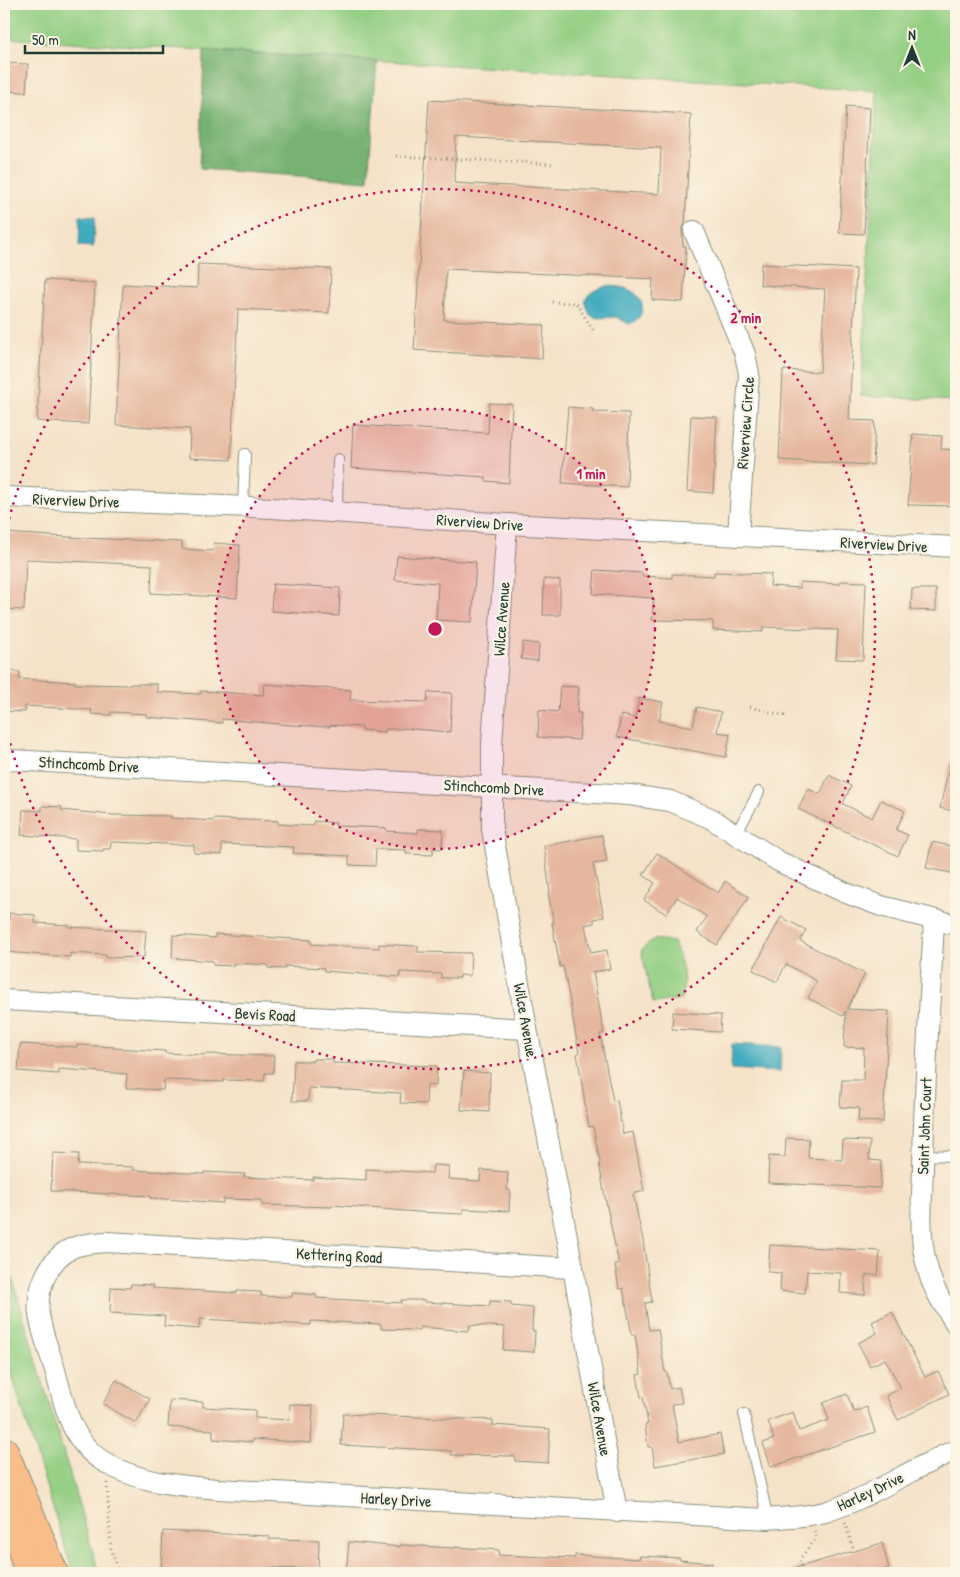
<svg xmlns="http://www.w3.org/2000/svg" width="960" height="1577" font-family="'Patrick Hand',sans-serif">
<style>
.green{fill:#94cf84;stroke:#5a865c}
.forest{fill:#77b272;stroke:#4b7853}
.water{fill:#3faabf;stroke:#2f747a}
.building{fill:#e6b79f;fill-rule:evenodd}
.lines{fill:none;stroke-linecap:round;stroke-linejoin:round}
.service-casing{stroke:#8a907e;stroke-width:12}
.minor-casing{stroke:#8a907e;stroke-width:22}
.motorway-casing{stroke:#8a907e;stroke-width:30}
.path{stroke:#8a907e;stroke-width:3;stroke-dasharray:1 4;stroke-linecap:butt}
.service{stroke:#fff;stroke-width:10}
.minor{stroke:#fff;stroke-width:20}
.motorway{stroke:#f8bd88;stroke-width:28}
.ring{fill:none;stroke:#c2185b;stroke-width:2.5;stroke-dasharray:2.5 5}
.labels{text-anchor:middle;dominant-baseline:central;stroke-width:4.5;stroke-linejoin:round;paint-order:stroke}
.street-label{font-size:16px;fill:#1f3d34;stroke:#fcf5e5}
.centre{fill:#c2185b;stroke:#fcf5e5;stroke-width:2.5}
.ring-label{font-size:15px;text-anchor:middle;font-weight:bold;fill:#c2185b;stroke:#fcf5e5;stroke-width:4.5;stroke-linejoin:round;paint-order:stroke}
</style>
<rect width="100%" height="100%" fill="#fcf5e5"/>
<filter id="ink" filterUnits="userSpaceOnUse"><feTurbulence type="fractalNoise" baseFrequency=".02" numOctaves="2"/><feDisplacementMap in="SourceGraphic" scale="10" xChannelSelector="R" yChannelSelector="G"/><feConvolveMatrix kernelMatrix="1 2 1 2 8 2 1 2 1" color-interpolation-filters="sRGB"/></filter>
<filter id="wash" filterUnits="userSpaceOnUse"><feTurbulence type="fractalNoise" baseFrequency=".0096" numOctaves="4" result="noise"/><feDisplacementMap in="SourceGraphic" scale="20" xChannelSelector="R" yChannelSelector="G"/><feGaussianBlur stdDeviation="1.12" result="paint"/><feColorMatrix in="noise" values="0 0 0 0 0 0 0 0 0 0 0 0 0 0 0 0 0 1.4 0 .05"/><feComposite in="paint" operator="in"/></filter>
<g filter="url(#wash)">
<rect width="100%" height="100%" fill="#f5e3c9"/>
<g class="green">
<path d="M 4,4 L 956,4 L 956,401 L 861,396 L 877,91 L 4,38 Z"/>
<path d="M 654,939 L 673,942 C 682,961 687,979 681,999 L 653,1003 L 641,950 Z"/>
<path d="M 4,1250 L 99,1573 L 73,1573 L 4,1350 Z"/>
</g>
<path class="forest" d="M 204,51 L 377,61 L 368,181 L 200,169 Z"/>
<g class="water">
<path d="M 80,216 L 95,217 L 93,247 L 79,246 Z"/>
<path d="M 606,286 C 616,286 629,287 637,295 C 647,306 642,320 629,324 L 616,317 L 598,318 L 590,315 L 585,301 C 589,291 596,290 606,286 Z"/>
<path d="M 732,1044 L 781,1047 L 780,1072 L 731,1069 Z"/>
</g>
<g id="blocks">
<g class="building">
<path d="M 4,63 L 28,64 L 26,92 L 4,91 Z"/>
<path d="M 429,100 L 691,114 L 685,224 L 682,230 L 683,246 L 686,246 L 683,302 L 652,300 L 653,279 L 446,269 L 444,320 L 544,325 L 542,359 L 414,350 ZM 456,137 L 661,148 L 659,194 L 454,183 Z"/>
<path d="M 846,106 L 870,108 L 864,234 L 839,233 Z"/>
<path d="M 198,264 L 331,269 L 329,313 L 238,309 L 231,460 L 189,458 L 190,429 L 116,425 L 123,284 L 197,288 Z"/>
<path d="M 761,264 L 856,269 L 849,420 L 875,421 L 873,465 L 779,460 L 783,370 L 820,372 L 825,289 L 760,285 Z"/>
<path d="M 45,280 L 95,283 L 88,424 L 37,421 Z"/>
<path d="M 489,403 L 512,404 L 509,483 L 486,481 L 486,477 L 351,468 L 353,425 L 488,433 Z"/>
<path d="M 568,407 L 593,409 L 593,412 L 629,413 L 627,487 L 562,483 Z"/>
<path d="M 691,416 L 717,417 L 713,493 L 687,491 Z"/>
<path d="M 913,434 L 942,436 L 941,449 L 956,450 L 956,506 L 908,505 Z"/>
<path d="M 4,533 L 84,538 L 182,542 L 182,549 L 213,551 L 214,543 L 240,545 L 237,598 L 151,593 L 152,565 L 26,559 L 24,610 L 4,609 Z"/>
<path d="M 397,556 L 476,562 L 472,622 L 436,620 L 438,583 L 395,580 Z"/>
<path d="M 595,570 L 642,573 L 642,576 L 672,578 L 672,574 L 714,576 L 714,572 L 771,574 L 770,586 L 800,588 L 800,582 L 840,584 L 840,581 L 866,582 L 863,660 L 836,659 L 838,630 L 763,627 L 763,632 L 713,630 L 713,621 L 652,620 L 654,598 L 593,594 Z"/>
<path d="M 544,579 L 560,580 L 560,615 L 543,615 Z"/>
<path d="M 273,584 L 340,588 L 339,616 L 271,611 Z"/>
<path d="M 912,589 L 936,589 L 936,611 L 911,610 Z"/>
<path d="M 523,642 L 539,644 L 538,661 L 521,659 Z"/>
<path d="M 4,671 L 20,672 L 19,679 L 76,682 L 75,684 L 131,685 L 131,684 L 157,684 L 157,692 L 201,694 L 201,691 L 263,695 L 264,684 L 351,690 L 350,700 L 427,702 L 428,692 L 452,693 L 450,732 L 402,728 L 402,729 L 386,729 L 385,732 L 362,730 L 362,727 L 330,725 L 330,727 L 291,725 L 222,719 L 222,723 L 146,717 L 147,714 L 111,712 L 111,715 L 91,714 L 92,710 L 25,706 L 25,712 L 4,711 Z"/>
<path d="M 560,686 L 579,687 L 577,713 L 581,713 L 579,740 L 538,737 L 539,710 L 558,712 Z"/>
<path d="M 639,698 L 663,702 L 659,721 L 693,727 L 697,707 L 721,712 L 717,732 L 730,734 L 726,757 L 617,737 L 621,715 L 635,718 Z"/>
<path d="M 950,762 L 956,763 L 956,812 L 940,808 Z"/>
<path d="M 829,775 L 851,786 L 843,804 L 872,818 L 881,800 L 905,811 L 896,830 L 908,835 L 898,856 L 798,809 L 808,789 L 820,794 Z"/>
<path d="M 42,806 L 62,807 L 61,810 L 113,815 L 171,816 L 171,818 L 214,821 L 214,819 L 278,821 L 278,824 L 313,826 L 314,821 L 336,823 L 335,826 L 386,828 L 386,831 L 418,833 L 418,829 L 443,830 L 442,849 L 433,848 L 433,855 L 406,854 L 406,850 L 376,849 L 375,866 L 349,865 L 349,856 L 293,853 L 294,847 L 222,844 L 222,855 L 194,853 L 194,845 L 111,842 L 110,849 L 103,849 L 103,851 L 76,850 L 76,839 L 21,835 L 23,810 L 42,811 Z"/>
<path d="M 602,835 L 607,862 L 593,864 L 604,917 L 594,919 L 594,923 L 585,925 L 591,953 L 607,950 L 610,969 L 593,972 L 604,1033 L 600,1034 L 613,1101 L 617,1100 L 623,1134 L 633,1132 L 644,1191 L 633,1194 L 643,1240 L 652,1302 L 645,1303 L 649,1330 L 658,1329 L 665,1372 L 667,1372 L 670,1389 L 679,1387 L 682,1403 L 672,1404 L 679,1442 L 720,1434 L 724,1454 L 655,1466 L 652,1447 L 648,1447 L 645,1425 L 648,1424 L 643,1397 L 641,1397 L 637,1375 L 641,1374 L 635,1335 L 632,1335 L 623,1288 L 619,1289 L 615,1265 L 619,1265 L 605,1197 L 599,1163 L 600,1162 L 593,1126 L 589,1127 L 577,1054 L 579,1053 L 569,996 L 563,966 L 560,967 L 552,923 L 554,923 L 548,893 L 550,893 L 544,846 Z"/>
<path d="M 932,842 L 956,847 L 956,874 L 926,868 Z"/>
<path d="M 657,853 L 718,893 L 725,881 L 749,897 L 717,945 L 697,932 L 707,917 L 677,897 L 666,914 L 644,900 L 655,883 L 643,875 Z"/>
<path d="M 9,913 L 35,915 L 35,923 L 69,925 L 69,927 L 146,931 L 144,957 L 106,958 L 106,955 L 70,953 L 70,957 L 4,952 L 4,932 L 9,933 Z"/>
<path d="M 781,917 L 806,930 L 800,941 L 865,974 L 847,1009 L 889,1011 L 883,1122 L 858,1121 L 859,1108 L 840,1107 L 842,1080 L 863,1080 L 864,1048 L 844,1047 L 846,1011 L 843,1016 L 808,998 L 817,981 L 786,964 L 777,982 L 753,970 Z"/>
<path d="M 215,934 L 311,940 L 311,944 L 379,948 L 379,944 L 418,946 L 418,952 L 471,953 L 470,976 L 460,975 L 460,978 L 441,978 L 441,974 L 400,972 L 400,977 L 324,971 L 324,968 L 285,966 L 285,969 L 268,968 L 269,965 L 234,963 L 233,966 L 213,965 L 213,961 L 172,958 L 173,935 L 215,938 Z"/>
<path d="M 673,1012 L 721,1015 L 720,1032 L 672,1029 Z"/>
<path d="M 20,1044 L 77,1047 L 77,1045 L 114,1047 L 113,1048 L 165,1051 L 165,1053 L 204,1055 L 204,1054 L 274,1056 L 273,1073 L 265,1073 L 264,1081 L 223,1080 L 223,1082 L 164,1080 L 163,1090 L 126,1088 L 127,1074 L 59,1069 L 59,1074 L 18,1071 Z"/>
<path d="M 313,1059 L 333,1059 L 333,1063 L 437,1066 L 436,1086 L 427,1085 L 426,1104 L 400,1103 L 401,1093 L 309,1088 L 308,1101 L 292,1101 L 294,1061 L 313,1061 Z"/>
<path d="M 464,1071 L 490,1073 L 489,1112 L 461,1110 Z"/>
<path d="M 786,1138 L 809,1139 L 808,1158 L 842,1160 L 843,1140 L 870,1141 L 869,1160 L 881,1161 L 880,1188 L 768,1183 L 769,1156 L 785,1157 Z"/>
<path d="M 53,1153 L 79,1154 L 78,1165 L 134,1167 L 133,1170 L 204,1174 L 204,1172 L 245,1174 L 244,1177 L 313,1180 L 313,1177 L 366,1180 L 366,1169 L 432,1173 L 433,1165 L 449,1166 L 448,1179 L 480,1181 L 481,1170 L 508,1172 L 507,1190 L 510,1190 L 509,1211 L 463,1209 L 463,1214 L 418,1212 L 332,1205 L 332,1207 L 262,1205 L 262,1200 L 223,1199 L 223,1203 L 150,1198 L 150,1196 L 51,1191 Z"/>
<path d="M 770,1245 L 880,1251 L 878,1275 L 866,1275 L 865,1295 L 840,1293 L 841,1273 L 807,1271 L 805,1293 L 780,1291 L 781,1273 L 768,1272 Z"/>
<path d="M 131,1284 L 153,1285 L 153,1288 L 237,1293 L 237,1291 L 261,1292 L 261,1296 L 292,1297 L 292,1293 L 316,1295 L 316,1298 L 401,1303 L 401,1300 L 425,1300 L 425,1302 L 490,1306 L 490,1301 L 511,1302 L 511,1306 L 533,1308 L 532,1331 L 535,1331 L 534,1352 L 503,1350 L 505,1327 L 470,1325 L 469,1331 L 420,1327 L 420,1330 L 381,1329 L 381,1324 L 311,1321 L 311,1325 L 200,1319 L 199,1329 L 164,1326 L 165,1316 L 110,1313 L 111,1287 L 130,1288 Z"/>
<path d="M 892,1312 L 925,1377 L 938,1371 L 949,1394 L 898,1420 L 886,1396 L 901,1388 L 885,1359 L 870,1366 L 858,1343 L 877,1333 L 872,1322 Z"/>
<path d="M 116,1380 L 150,1399 L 136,1423 L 103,1404 Z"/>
<path d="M 847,1394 L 854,1412 L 867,1407 L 875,1432 L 771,1467 L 763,1443 L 774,1439 L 768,1421 L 793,1412 L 799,1431 L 829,1420 L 823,1403 Z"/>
<path d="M 170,1400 L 203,1402 L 203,1407 L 255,1410 L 255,1418 L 289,1420 L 290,1404 L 313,1406 L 311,1443 L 253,1439 L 253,1442 L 213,1439 L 213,1430 L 168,1427 Z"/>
<path d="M 343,1414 L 493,1420 L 493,1425 L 550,1429 L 548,1463 L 515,1461 L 515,1456 L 451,1455 L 451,1451 L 341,1445 Z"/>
<path d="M 163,1531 L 269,1536 L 269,1539 L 319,1540 L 318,1569 L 268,1568 L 268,1572 L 161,1570 Z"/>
<path d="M 349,1542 L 400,1547 L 400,1545 L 455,1548 L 455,1547 L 499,1550 L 498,1555 L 575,1558 L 575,1555 L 639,1559 L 640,1556 L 680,1558 L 680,1560 L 712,1563 L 711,1573 L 346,1573 Z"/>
<path d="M 882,1543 L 889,1568 L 873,1573 L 792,1573 L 792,1569 Z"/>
</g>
</g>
</g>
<g filter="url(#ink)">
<use href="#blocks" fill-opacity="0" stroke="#8a907e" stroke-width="1"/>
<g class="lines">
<g class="service-casing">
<g id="service">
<path d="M 243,507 L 245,454"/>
<path d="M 337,512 L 338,459"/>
<path d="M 736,834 L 759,792"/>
<path d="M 923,1155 L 956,1156"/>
<path d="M 744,1414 L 768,1519"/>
</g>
</g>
<g class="minor-casing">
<g id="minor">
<path d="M 694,231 L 745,354 L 749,374 L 738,536"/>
<path d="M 4,497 L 272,508 L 507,524 L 956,547"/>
<path d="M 507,524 L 492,744 L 492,829 L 527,1029 L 573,1268 L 617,1512"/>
<path d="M 4,761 L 12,760 L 630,795 L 670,801 L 710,818 L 780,862 L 846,893 L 881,906 L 956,925"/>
<path d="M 934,920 C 930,1002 924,1085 923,1168 C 922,1201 918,1238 928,1270 C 933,1290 945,1307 956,1324"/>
<path d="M 4,1000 L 527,1029"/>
<path d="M 573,1268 L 106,1242 C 94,1243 83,1243 72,1248 C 48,1259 36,1290 39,1315 C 42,1334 50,1353 55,1370 C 64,1403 70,1440 101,1460 C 137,1483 176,1485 218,1489 L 768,1519 C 786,1517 806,1517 825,1512 C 871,1498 911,1468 956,1450"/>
</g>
</g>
<g class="motorway-casing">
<g id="motorway">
<path d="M 4,1451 L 54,1573"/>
<path d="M 6,1498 L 29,1573"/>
</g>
</g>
<g class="path">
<path d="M 396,156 L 555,164"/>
<path d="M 552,302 L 576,303 L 593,330"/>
<path d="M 750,707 L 786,716"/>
<path d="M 107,1483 L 111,1549 L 119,1573"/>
<path d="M 845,1523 L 854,1551"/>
<path d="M 802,1566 L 800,1559 L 816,1538 L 815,1531"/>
</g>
<use href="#service" class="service"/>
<use href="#minor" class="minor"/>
<use href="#motorway" class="motorway"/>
</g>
</g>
<circle cx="435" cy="629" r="220" fill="#c2185b" fill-opacity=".12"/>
<g class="ring">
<circle cx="435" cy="629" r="220"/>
<path d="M4 541A440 440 0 1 1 4 717"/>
</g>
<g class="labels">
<g class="street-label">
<text transform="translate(745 423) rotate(-86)">Riverview Circle</text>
<text transform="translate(76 500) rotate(2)">Riverview Drive</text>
<text transform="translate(480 522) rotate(4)">Riverview Drive</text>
<text transform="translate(884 544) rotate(3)">Riverview Drive</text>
<text transform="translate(501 619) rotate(-86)">Wilce Avenue</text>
<text transform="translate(89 764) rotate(3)">Stinchcomb Drive</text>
<text transform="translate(494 787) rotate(3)">Stinchcomb Drive</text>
<text transform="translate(265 1014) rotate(3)">Bevis Road</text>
<text transform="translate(526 1020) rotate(80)">Wilce Avenue</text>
<text transform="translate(924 1126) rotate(-88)">Saint John Court</text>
<text transform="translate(339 1255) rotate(3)">Kettering Road</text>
<text transform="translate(600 1419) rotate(80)">Wilce Avenue</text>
<text transform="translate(870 1491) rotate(-25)">Harley Drive</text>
<text transform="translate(396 1499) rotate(3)">Harley Drive</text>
</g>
</g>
<circle cx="435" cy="629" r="8" class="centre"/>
<g class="ring-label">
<text x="746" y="323">2 min</text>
<text x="591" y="479">1 min</text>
</g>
<rect width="960" height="1577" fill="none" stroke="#fcf5e5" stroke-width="20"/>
<g transform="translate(912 48)" stroke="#fcf5e5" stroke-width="4" paint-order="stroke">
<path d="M0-4L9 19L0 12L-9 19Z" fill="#1f3d34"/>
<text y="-8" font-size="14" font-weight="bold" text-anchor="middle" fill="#1f3d34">N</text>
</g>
<path d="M25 45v8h138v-8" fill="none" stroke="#1f3d34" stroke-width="2.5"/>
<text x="32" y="45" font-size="15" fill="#1f3d34" stroke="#fcf5e5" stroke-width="4" paint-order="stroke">50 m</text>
</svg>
